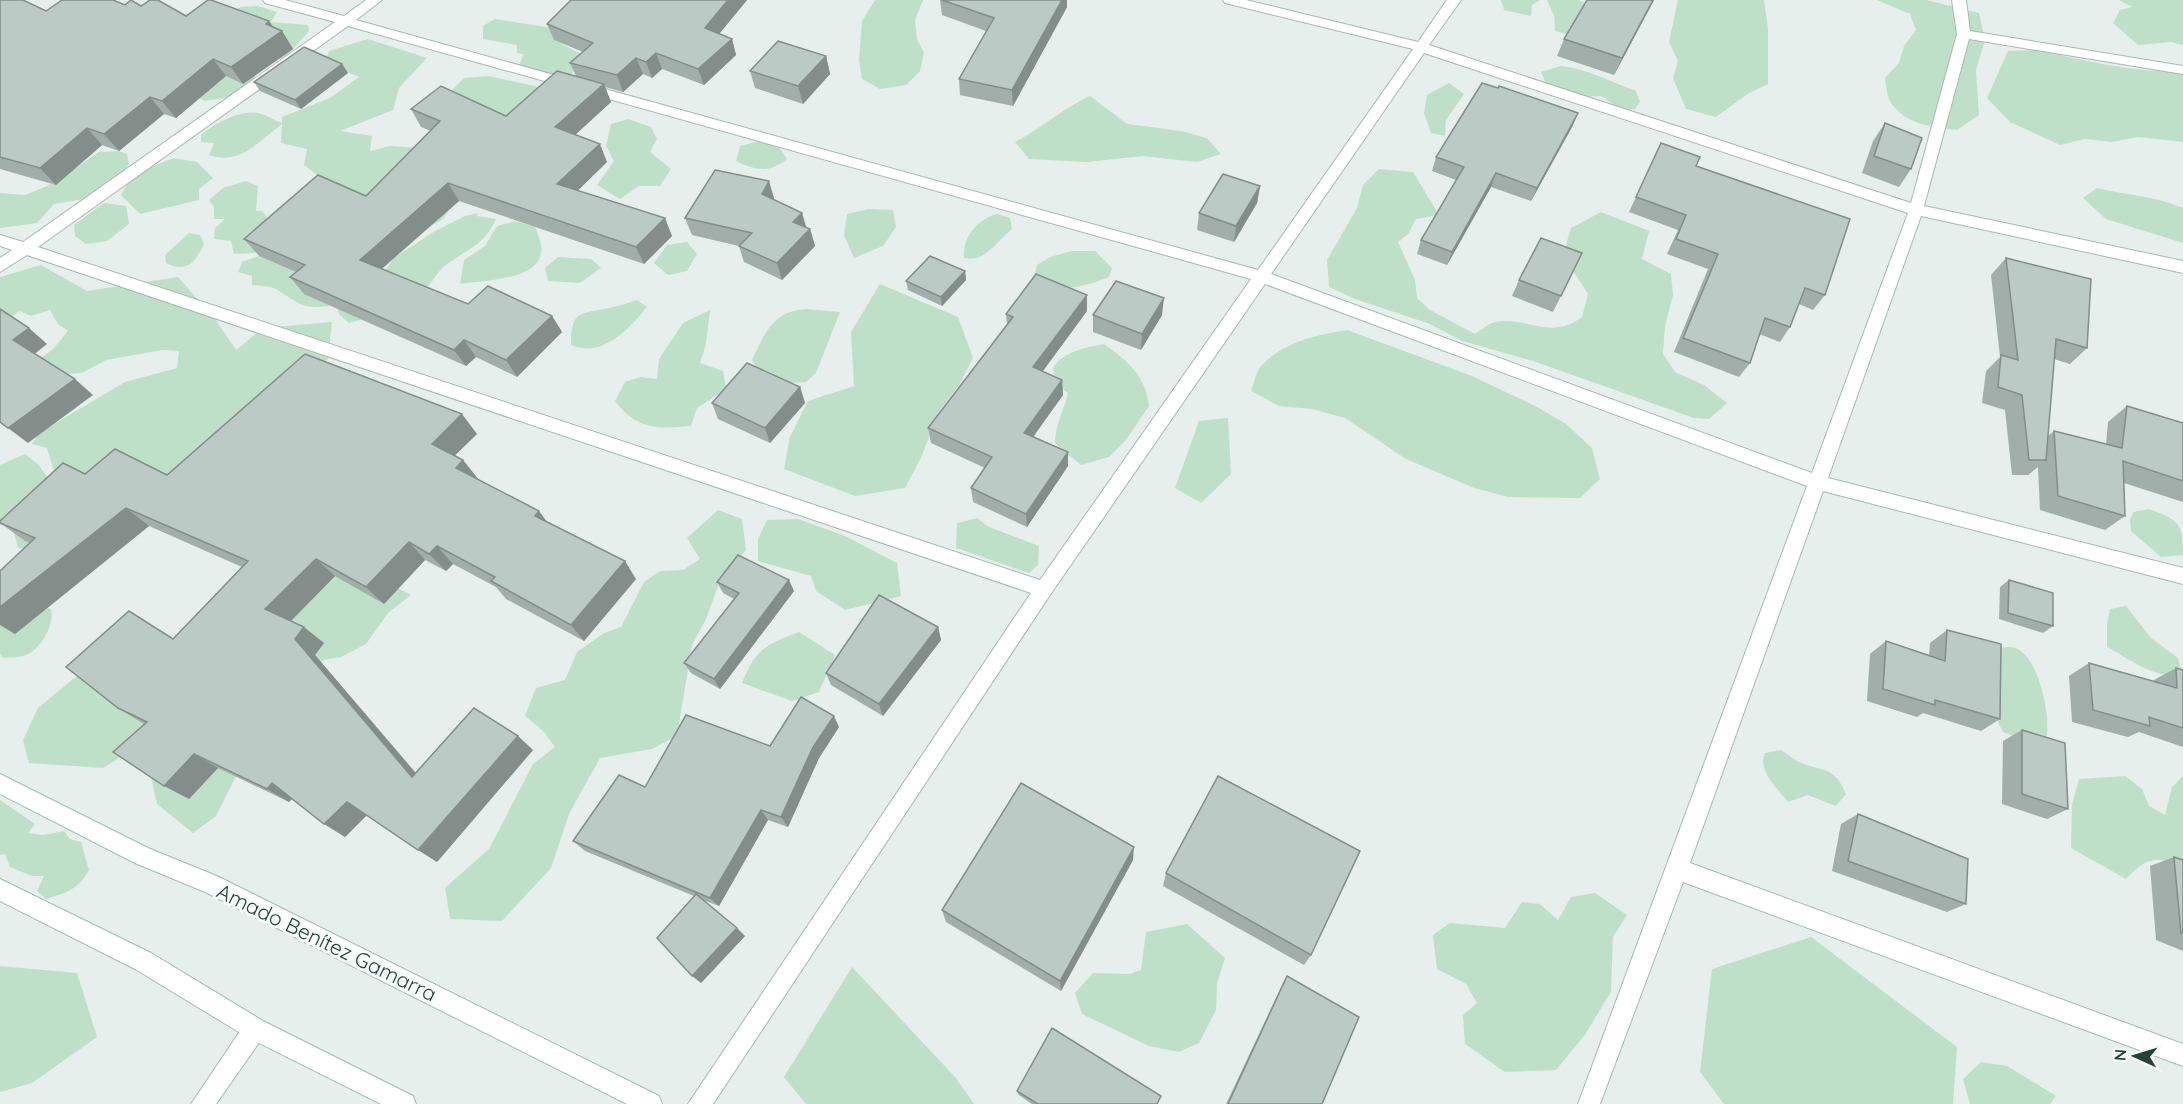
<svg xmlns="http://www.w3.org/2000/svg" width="2183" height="1104" font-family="Quicksand,sans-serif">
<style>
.green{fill:#bfe0c8}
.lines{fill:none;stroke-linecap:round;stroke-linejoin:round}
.street-casing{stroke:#a8b8b2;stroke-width:2}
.secondary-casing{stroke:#a4bbb3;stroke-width:2}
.street{fill:#fff;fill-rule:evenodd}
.secondary{fill:#fff;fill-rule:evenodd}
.wall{fill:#a1aea9}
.shaded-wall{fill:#838d89}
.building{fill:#bbcac4;stroke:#838d89;stroke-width:1.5}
.labels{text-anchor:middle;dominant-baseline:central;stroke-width:6;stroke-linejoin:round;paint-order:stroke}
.street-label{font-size:21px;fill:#24423a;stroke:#f7fbf9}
</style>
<rect width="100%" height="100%" fill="#e6efeb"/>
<g class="green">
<path d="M 875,0 L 923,0 L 915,20 L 917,39 L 924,53 L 920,71 L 906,85 L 880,89 L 862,79 L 859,60 L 862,21 Z"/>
<path d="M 1501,0 L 1540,0 L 1532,5 L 1531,16 L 1504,10 Z"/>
<path d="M 1547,0 L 1579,0 L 1593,8 L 1580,38 L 1555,31 L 1554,16 Z"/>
<path d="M 1678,0 L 1764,0 L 1768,28 L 1768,84 L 1749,93 L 1716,117 L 1686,109 L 1673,78 L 1678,61 L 1669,42 Z"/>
<path d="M 1877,0 L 1927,0 L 1979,13 L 1985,40 L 1976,70 L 1979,115 L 1957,130 C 1933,127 1904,125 1890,101 C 1887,95 1886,85 1885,78 L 1899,63 L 1904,46 L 1916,30 L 1910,14 Z"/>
<path d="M 2119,0 L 2183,0 L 2183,45 L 2171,42 L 2138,45 L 2113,23 L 2120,10 L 2132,7 Z"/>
<path d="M 258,6 L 277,12 L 271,22 L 308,25 L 309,31 L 284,59 L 274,59 L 231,12 L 241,7 Z"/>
<path d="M 495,19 L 558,29 L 554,40 L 581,54 L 570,78 L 545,75 L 541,70 L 530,71 L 519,67 L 523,54 L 517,53 L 517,45 L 483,39 L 483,26 Z"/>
<path d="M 368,39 L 427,58 L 399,88 L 393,110 L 340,131 L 372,136 L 370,151 L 390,146 L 419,148 L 455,199 C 445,218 442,225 419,227 L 317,175 L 304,165 L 307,149 L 281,143 L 282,124 C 259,141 240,166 209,155 L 214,143 L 201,142 L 201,135 C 215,123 245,106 264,115 C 270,117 275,121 282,123 L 282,117 L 330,98 L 359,77 L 325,62 L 329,51 Z"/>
<path d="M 2040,50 C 2088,62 2133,72 2183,72 L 2183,142 L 2138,137 L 2112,142 L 2085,139 L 2060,145 L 2010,122 L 1987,98 L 2008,51 Z"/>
<path d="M 1561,66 C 1588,69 1611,82 1636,91 L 1640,102 L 1635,109 L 1622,110 L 1601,96 L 1562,98 L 1546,83 L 1541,72 Z"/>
<path d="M 249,69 L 256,76 L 232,97 L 204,101 L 196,95 L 214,76 Z"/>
<path d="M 488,76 L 544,88 L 515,130 L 450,92 L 464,78 Z"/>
<path d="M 1449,83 L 1464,94 L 1446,120 L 1445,136 L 1431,133 L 1424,113 L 1427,95 Z"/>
<path d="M 1090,96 L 1127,124 L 1181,131 L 1207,138 L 1221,154 L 1197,162 L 1143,156 L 1087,162 L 1029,159 L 1015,142 C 1042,128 1063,108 1090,96 Z"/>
<path d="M 628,119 L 651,127 L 657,139 L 650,152 L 671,169 L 660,186 L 639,186 L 620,199 L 597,185 L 614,161 L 606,146 L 611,124 Z"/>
<path d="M 763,140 L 776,143 L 787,159 C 769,174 755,170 736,161 L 740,146 Z"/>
<path d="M 119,151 L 127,154 L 129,164 L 118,178 L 84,199 L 54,204 L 37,223 L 0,228 L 0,193 L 25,195 L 52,184 L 99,152 Z"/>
<path d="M 174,158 L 197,162 L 213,178 L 199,189 L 199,200 L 140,214 L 121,195 L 133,174 Z"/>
<path d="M 1379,169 L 1413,172 L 1439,215 L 1416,219 L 1408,234 L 1398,242 L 1415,280 L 1417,298 L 1430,310 L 1475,334 C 1481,330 1489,323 1495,322 C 1528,316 1550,341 1582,317 L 1588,294 L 1563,255 L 1571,228 L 1601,212 L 1649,231 L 1642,259 L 1671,274 L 1673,295 L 1665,326 L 1663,354 L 1675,372 L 1704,385 L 1727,403 L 1709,419 L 1694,418 L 1533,361 L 1462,341 L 1430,324 L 1355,299 L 1329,287 L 1327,260 L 1357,208 L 1363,185 Z"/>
<path d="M 246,181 L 258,186 L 256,211 L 262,211 L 281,237 L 254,253 L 234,254 L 231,241 L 214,239 L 215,228 L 225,219 L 214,219 L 214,207 L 209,200 L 223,188 Z"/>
<path d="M 2097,188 C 2126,195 2156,196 2183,208 L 2183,243 L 2106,219 L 2083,198 Z"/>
<path d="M 104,203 L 126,206 L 129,224 L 107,241 L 86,244 L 75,236 L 74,225 Z"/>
<path d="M 868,209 L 893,210 L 896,227 L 883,246 L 854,258 L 844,235 L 847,214 Z"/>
<path d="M 478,213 L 477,216 L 496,219 C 484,246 468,248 446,265 C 436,272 432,285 422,292 C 400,309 375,316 349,323 L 339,314 L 336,302 L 383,274 L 394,258 L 435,231 L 465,216 Z"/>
<path d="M 997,214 L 1010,218 L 1012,229 C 996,241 986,263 964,258 C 962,237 978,219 997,214 Z"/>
<path d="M 515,221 L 535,227 C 537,232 540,239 541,245 C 547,281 483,280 460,284 L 464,260 L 485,246 L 497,226 Z"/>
<path d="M 189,233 L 200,235 L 204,244 C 195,263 187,273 166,263 L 165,255 Z"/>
<path d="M 687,242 L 697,254 L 687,271 L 668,275 L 654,263 L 667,245 Z"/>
<path d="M 1072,251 L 1095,251 L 1112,268 L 1109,277 C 1083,287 1058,295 1034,278 L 1037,265 L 1050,257 Z"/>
<path d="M 259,256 L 275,256 C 290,271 310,281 328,293 L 329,306 C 302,310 297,302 276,289 C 270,286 259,286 252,285 L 252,276 L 238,272 L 242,262 Z"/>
<path d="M 558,257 L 591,259 L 601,268 L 580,283 L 548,281 L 545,268 Z"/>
<path d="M 41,265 L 87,291 L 178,277 L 215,319 L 236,350 L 263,328 L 332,322 L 328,359 L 292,391 L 58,551 L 18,548 L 11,522 L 0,525 L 0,465 L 25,454 L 39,465 L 49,480 L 92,476 L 80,473 L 55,474 L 47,448 L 32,444 L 39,433 L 125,382 L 177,368 L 179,351 L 162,350 L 106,360 L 82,373 L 66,374 L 30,367 L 53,349 L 68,331 L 58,324 L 50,310 L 31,316 L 19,311 L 0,328 L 0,277 Z"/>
<path d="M 880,284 L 958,317 L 973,358 L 959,385 L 938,413 L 921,458 L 905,488 L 855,496 L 784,469 L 790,437 L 808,401 L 854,386 L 851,332 Z"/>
<path d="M 637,300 L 647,307 C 630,328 602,359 571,345 C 571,310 580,314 609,308 C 618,306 628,303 637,300 Z"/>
<path d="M 806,309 L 840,312 L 816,373 L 806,382 L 766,385 L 752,360 C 765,333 773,311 806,309 Z"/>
<path d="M 710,310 L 706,344 L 700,363 L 723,371 L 726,389 L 697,408 L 691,426 C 657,429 637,430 615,401 L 625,382 L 641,377 L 657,379 L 659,359 L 683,323 Z"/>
<path d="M 1347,330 L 1472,376 L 1537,407 L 1566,424 L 1592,448 L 1600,479 L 1580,498 L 1508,497 L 1474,488 L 1406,459 L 1345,418 L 1312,409 L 1279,406 L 1251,391 C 1254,383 1256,371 1262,365 C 1284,342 1316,335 1347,330 Z"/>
<path d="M 1104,344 C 1128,361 1146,376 1149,406 L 1126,440 L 1109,457 L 1081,465 L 1055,443 C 1055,425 1064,411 1068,393 L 1058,386 L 1053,368 C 1064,351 1084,348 1104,344 Z"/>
<path d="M 1228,418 L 1231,474 L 1201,503 L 1175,488 L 1199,421 Z"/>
<path d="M 2149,509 C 2179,520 2183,523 2183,555 L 2161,557 L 2131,531 L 2130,519 L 2134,512 Z"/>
<path d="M 718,510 L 742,519 L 746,550 L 721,578 L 706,619 L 692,645 L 677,736 L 652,749 L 600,758 L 569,814 L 551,868 L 502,921 L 450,919 L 445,888 L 489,849 L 533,764 L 555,747 L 543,731 L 525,716 L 536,688 L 565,680 L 577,652 L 604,633 L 621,627 L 644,582 L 660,571 L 683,570 L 700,559 L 687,538 Z"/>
<path d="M 977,518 L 989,527 L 1039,546 L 1038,565 L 1029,573 L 956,548 L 957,523 Z"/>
<path d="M 798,519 L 845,536 L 897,563 L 901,596 L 845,610 L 816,591 L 811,576 L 758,561 L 758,539 L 767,520 Z"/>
<path d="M 313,566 L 358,568 L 411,595 L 388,613 L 366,644 L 341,657 L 318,661 L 284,661 L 265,581 Z"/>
<path d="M 34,606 L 51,609 C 55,625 40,652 23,656 C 17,658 9,657 3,658 L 0,654 L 0,610 Z"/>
<path d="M 2126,606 L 2151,638 L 2178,658 L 2182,673 C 2156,681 2130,659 2107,647 L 2107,624 L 2110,609 Z"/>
<path d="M 799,632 L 835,655 L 819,692 L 792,701 L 742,683 C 755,650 766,644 799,632 Z"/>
<path d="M 1992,648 C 1999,648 2009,646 2015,648 C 2039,655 2052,720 2046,740 L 2027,742 L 2003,732 L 1992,711 L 2001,687 L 1993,669 Z"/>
<path d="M 106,652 L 173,689 L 140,745 L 103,768 L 29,763 L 23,740 L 38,708 Z"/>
<path d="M 174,750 L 249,765 L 235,778 L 216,816 L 193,833 L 157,804 L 151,777 Z"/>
<path d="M 1781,750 C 1786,753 1792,758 1797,761 C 1821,773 1833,763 1846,794 L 1836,806 L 1808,795 L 1788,802 C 1778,789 1757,771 1765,753 Z"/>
<path d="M 2125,776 L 2142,789 L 2149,806 L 2165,815 L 2172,787 L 2183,776 L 2183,865 C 2154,857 2147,857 2126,879 L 2071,848 L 2072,805 L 2079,779 Z"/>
<path d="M 0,800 L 35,824 L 28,833 L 43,835 L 64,831 L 70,839 L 81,842 L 89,870 C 79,889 66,893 46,899 L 37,891 L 44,876 L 32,876 L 10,867 L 5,854 L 0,855 Z"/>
<path d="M 1595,893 L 1627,915 L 1613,937 L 1611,992 L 1584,1036 L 1556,1070 L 1505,1072 L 1465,1044 L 1463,1015 L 1477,1003 L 1466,984 L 1437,969 L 1433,935 L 1450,923 L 1505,928 L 1522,902 L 1540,904 L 1558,920 L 1571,897 Z"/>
<path d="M 1187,924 L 1225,958 L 1217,983 L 1216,1010 L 1199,1043 L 1178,1052 L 1149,1046 L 1082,1014 L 1075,993 L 1093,973 L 1130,974 L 1141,970 L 1146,932 Z"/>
<path d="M 1811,937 L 1957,1047 L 1953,1104 L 1724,1104 L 1700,1072 L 1712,969 Z"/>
<path d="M 0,966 L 77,973 L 97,1037 L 32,1083 L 0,1092 Z"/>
<path d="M 852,967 L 956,1078 L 974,1104 L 806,1104 L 784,1077 Z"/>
<path d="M 1981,1062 L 2007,1066 L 2056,1096 L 2050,1104 L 1970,1104 L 1963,1079 Z"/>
</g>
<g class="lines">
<g class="street-casing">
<g id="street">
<path d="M 263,0 L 285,0 L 344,16 L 366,0 L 382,0 L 356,20 L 1258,270 L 1413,49 L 1225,3 L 1223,0 L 1246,0 L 1418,42 L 1447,0 L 1461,0 L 1429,45 L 1911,203 L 1957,34 L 1952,0 L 1966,0 L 1970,31 L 2183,66 L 2183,74 L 1969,39 L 1924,206 L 2183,261 L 2183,273 L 1921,216 L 1828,478 L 2183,568 L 2183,584 L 1823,491 L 1690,863 L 2183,1044 L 2183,1066 L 1683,882 L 1600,1104 L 1578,1104 L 1807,486 L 1265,284 L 1050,595 L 713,1104 L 688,1104 L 1031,593 L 27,255 L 0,272 L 0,258 L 12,250 L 0,246 L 0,235 L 23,242 L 335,22 L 265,3 ZM 348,26 L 1251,279 L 1040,580 L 38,247 ZM 1424,53 L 1908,213 L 1812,473 L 1271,274 Z"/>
<path d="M 255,1018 L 263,1021 L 266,1029 L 263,1037 L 216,1104 L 191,1104 L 247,1021 Z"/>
</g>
</g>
<g class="secondary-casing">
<g id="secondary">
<path d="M 0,774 L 148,848 L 219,877 L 659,1096 L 662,1104 L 627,1104 L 205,892 L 135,863 L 0,794 Z"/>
<path d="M 0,879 L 151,953 L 263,1021 L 413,1096 L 416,1104 L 381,1104 L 247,1037 L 135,969 L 0,901 Z"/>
</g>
</g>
<use href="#street" class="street"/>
<use href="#secondary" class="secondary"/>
</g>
<g class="wall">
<path d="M 0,0 L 46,11 L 125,5 L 141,6 L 186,16 L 273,27 L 282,31 L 293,49 L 243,84 L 226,76 L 176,118 L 164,114 L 119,151 L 102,145 L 56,185 L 0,169 Z"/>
<path d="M 747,0 L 719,34 L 732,39 L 736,55 L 704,85 L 662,69 L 652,78 L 643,74 L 623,92 L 605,87 L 611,102 L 575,135 L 607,162 L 578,190 L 672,236 L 644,264 L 459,201 L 382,269 L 468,304 L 552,316 L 562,332 L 517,377 L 476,357 L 466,366 L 304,294 L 290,277 L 296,272 L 259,256 L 244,239 L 366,196 L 431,131 L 421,127 L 411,109 L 506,116 L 576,76 L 570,63 L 583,52 L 554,40 L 547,24 Z"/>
<path d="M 940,0 L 1067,0 L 1067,7 L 1013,106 L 960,95 L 959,79 L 986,31 L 942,15 Z"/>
<path d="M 1654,0 L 1614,75 L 1557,56 L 1564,39 Z"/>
<path d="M 826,56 L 830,74 L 803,104 L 755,88 L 750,71 Z"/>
<path d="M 342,64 L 348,73 L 301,109 L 260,91 L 254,82 Z"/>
<path d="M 1578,113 L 1572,127 L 1531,201 L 1491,187 L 1447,265 L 1417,254 L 1421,240 L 1456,180 L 1432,171 L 1436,157 Z"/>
<path d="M 1885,123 L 1911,169 L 1899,187 L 1862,173 L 1873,141 Z"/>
<path d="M 1661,143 L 1696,166 L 1825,295 L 1813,310 L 1799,304 L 1790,327 L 1780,342 L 1759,334 L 1750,363 L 1739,377 L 1674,352 L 1708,269 L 1667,254 L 1678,230 L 1629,212 Z"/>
<path d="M 1260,186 L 1257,203 L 1234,242 L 1197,230 L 1199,213 Z"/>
<path d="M 774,198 L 774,200 L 802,213 L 806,228 L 810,229 L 815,246 L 782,280 L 744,262 L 739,246 L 692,235 L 685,218 Z"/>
<path d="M 1582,253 L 1553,312 L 1512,296 L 1519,280 Z"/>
<path d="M 2006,258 L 2087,348 L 2070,364 L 2054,359 L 2048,436 L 2054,431 L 2106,444 L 2108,422 L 2127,406 L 2183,423 L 2183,502 L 2124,483 L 2125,516 L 2105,530 L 2040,510 L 2038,467 L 2028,475 L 2012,475 L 2005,410 L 1982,403 L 1986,371 L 2000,357 L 1991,275 Z"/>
<path d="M 965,271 L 966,280 L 942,306 L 908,290 L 906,281 Z"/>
<path d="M 1087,311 L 1043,371 L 1062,380 L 1063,395 L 1033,436 L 1068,452 L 1068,466 L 1027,527 L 973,502 L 971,488 L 985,468 L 931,443 L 928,428 L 1007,325 L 1006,314 Z"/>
<path d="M 1093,315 L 1162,315 L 1141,350 L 1093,332 Z"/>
<path d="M 800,387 L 805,403 L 770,443 L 718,419 L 712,403 Z"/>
<path d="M 477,434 L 455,455 L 463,460 L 478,479 L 636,579 L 584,641 L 506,599 L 496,587 L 453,564 L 446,571 L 425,560 L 384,604 L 335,576 L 291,621 L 324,643 L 315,655 L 416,773 L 533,750 L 437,862 L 367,815 L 345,837 L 292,799 L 289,802 L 218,768 L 189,799 L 144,724 L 118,708 L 173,639 L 242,567 L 149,526 L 15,634 L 30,543 L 25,541 L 0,523 L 85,474 L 167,475 Z"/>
<path d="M 2009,580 L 2053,626 L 2043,633 L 1999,619 L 2000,587 Z"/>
<path d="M 717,582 L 794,591 L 720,689 L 691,673 L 684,663 L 734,599 L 723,593 Z"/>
<path d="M 938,627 L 941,640 L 883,716 L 831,685 L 826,673 Z"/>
<path d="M 1947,630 L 2000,719 L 1981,731 L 1923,713 L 1917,717 L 1867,701 L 1870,654 L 1886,641 L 1929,655 L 1930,643 Z"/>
<path d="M 2089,663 L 2154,681 L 2154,680 L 2176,668 L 2183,670 L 2183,747 L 2139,732 L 2128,737 L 2072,722 L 2069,676 Z"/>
<path d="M 839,727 L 819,758 L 788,827 L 768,820 L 719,906 L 703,900 L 745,936 L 701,983 L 694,896 L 585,851 L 573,841 L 645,787 L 770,746 Z"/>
<path d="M 2022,730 L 2068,809 L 2047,819 L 2002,804 L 2003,741 Z"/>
<path d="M 1858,814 L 1966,904 L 1947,912 L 1832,871 L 1841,824 Z"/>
<path d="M 2174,857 L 2183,860 L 2183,951 L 2156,940 L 2150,866 Z"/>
<path d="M 1133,860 L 1061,991 L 946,922 L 942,910 Z"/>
<path d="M 1166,873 L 1311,955 L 1304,965 L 1163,886 Z"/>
<path d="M 1287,976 L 1322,1104 L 1226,1104 L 1283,983 Z"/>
<path d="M 1017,1091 L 1158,1104 L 1032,1104 L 1019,1095 Z"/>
</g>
<g class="shaded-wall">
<path d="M 728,0 L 747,0 L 710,45 L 705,28 Z"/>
<path d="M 1062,0 L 1067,0 L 1067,7 L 1013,106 L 1012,90 Z"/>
<path d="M 1653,0 L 1654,0 L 1614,75 L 1622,58 Z"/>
<path d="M 269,21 L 278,34 L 282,31 L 293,49 L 243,84 L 231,67 L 266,24 Z"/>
<path d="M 732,39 L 736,55 L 704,85 L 698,69 Z"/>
<path d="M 656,53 L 662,69 L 652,78 L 646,62 Z"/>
<path d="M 826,56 L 830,74 L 803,104 L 798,86 Z"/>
<path d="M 636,58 L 643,74 L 623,92 L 617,75 Z"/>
<path d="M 213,59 L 226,76 L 176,118 L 162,101 Z"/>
<path d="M 342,64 L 348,73 L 301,109 L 295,100 Z"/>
<path d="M 604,84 L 611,102 L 564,145 L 555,127 Z"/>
<path d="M 150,97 L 164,114 L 119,151 L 104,134 Z"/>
<path d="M 1578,113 L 1572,127 L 1531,201 L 1537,188 Z"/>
<path d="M 87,128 L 102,145 L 56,185 L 40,168 Z"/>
<path d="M 600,144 L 607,162 L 566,202 L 557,184 Z"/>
<path d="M 1496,173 L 1491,187 L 1447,265 L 1452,252 Z"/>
<path d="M 769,181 L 774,198 L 767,211 L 762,194 Z"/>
<path d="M 448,183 L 459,201 L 372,277 L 360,260 Z"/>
<path d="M 1260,186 L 1257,203 L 1234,242 L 1236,226 Z"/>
<path d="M 802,213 L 807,230 L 793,222 Z"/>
<path d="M 665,218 L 672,236 L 644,264 L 636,247 Z"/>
<path d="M 810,229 L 815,246 L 782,280 L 777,263 Z"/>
<path d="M 965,271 L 966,280 L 942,306 L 941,297 Z"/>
<path d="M 1087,295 L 1087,311 L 1034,383 L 1033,367 Z"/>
<path d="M 1164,298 L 1162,315 L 1141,350 L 1142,334 Z"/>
<path d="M 552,316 L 562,332 L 517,377 L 506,360 Z"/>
<path d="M 29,328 L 47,344 L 32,356 L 13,340 Z"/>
<path d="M 464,340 L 476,357 L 466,366 L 454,350 Z"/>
<path d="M 75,379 L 93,395 L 28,443 L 8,428 Z"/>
<path d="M 1062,380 L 1063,395 L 1026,447 L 1024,433 Z"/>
<path d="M 800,387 L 805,403 L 770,443 L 765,428 Z"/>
<path d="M 462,414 L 477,434 L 447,463 L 432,444 Z"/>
<path d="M 1068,452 L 1068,466 L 1027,527 L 1026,514 Z"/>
<path d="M 463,460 L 478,479 L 456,468 Z"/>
<path d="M 126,508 L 149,526 L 15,634 L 0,625 L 0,607 Z"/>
<path d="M 539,511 L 553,530 L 535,516 Z"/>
<path d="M 409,542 L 425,560 L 384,604 L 366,587 Z"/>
<path d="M 437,546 L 453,564 L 446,571 L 429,554 Z"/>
<path d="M 316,559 L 335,576 L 286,626 L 265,609 Z"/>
<path d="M 625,561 L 636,579 L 584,641 L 571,625 Z"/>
<path d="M 789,580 L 794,591 L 720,689 L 714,679 Z"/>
<path d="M 304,627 L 324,643 L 315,655 L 430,790 L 412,777 L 295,639 Z"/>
<path d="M 938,627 L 941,640 L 883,716 L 879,704 Z"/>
<path d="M 834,716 L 839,727 L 819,758 L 788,827 L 781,817 L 813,747 Z"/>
<path d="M 518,736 L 533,750 L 437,862 L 418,850 Z"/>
<path d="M 194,754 L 218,768 L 189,799 L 164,786 Z"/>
<path d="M 272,783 L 294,797 L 289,802 L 267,789 Z"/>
<path d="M 347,802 L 367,815 L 345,837 L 324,824 Z"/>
<path d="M 761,810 L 768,820 L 719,906 L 710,898 Z"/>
<path d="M 1134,847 L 1133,860 L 1061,991 L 1060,981 Z"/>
<path d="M 737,928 L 745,936 L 701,983 L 692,976 Z"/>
</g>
<g class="building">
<path d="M 0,0 L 23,0 L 46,11 L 62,0 L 113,0 L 125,5 L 131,0 L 141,6 L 150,0 L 158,0 L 186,16 L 208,0 L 211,0 L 269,21 L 266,24 L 282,31 L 231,67 L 213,59 L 162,101 L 150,97 L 104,134 L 87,128 L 40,168 L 0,157 Z"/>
<path d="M 571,0 L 728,0 L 705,28 L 732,39 L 698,69 L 656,53 L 646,62 L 636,58 L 617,75 L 570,63 L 593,43 L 547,24 Z"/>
<path d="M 942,0 L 1062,0 L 1012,90 L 959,79 L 994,18 Z"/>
<path d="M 1587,0 L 1653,0 L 1622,58 L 1564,39 Z"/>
<path d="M 778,41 L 826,56 L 798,86 L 750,71 Z"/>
<path d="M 304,47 L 342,64 L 295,100 L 254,82 Z"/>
<path d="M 557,71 L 604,84 L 555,127 L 600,144 L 557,184 L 665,218 L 636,247 L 448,183 L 360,260 L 468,304 L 488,286 L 552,316 L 506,360 L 464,340 L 454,350 L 290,277 L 305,265 L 244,239 L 318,175 L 366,196 L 440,121 L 411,109 L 441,86 L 506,116 Z"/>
<path d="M 1482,83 L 1498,88 L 1499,86 L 1578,113 L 1537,188 L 1496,173 L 1452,252 L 1421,240 L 1464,167 L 1436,157 Z"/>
<path d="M 1885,123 L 1922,138 L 1911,169 L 1874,156 Z"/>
<path d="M 1661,143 L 1700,157 L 1696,166 L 1850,219 L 1825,295 L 1805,288 L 1790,327 L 1765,318 L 1750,363 L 1683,338 L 1718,254 L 1676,239 L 1686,215 L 1636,197 Z"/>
<path d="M 715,170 L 769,181 L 762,194 L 802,213 L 793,222 L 810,229 L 777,263 L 739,246 L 752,233 L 685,218 Z"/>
<path d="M 1223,174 L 1260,186 L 1236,226 L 1199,213 Z"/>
<path d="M 1541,238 L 1582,253 L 1561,296 L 1519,280 Z"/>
<path d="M 930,256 L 965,271 L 941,297 L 906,281 Z"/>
<path d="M 2006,258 L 2091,279 L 2087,348 L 2056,339 L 2046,460 L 2029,460 L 2022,395 L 1998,387 L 2001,355 L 2018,360 Z"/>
<path d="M 1036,274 L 1087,295 L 1033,367 L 1062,380 L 1024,433 L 1068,452 L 1026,514 L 971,488 L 992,457 L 928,428 L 1013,317 L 1006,314 Z"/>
<path d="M 1116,281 L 1164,298 L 1142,334 L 1093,315 Z"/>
<path d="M 0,309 L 29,328 L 13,340 L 75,379 L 8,428 L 0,422 Z"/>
<path d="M 305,354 L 462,414 L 432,444 L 463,460 L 456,468 L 539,511 L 535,516 L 625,561 L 571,625 L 491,581 L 495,577 L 437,546 L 429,554 L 409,542 L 366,587 L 316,559 L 265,609 L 304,627 L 295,639 L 412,777 L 474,708 L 518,736 L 418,850 L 347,802 L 324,824 L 272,783 L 267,789 L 194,754 L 164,786 L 113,752 L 147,722 L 118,708 L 66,667 L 129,611 L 173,639 L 248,561 L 126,508 L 0,607 L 0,571 L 35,538 L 0,523 L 0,521 L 63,463 L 85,474 L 115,449 L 167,475 Z"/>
<path d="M 747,363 L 800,387 L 765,428 L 712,403 Z"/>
<path d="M 2127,406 L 2183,423 L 2183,481 L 2123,461 L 2125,516 L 2058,496 L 2054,431 L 2122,448 Z"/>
<path d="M 738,555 L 789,580 L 714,679 L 684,663 L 739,593 L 717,582 Z"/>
<path d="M 2009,580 L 2053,593 L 2053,626 L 2008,613 Z"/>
<path d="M 879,595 L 938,627 L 879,704 L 826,673 Z"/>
<path d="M 1947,630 L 2001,644 L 2000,719 L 1935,700 L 1935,705 L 1883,689 L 1886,641 L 1945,661 Z"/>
<path d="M 2089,663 L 2177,688 L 2176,668 L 2183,670 L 2183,728 L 2149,717 L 2150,726 L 2093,710 Z"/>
<path d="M 801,697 L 834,716 L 813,747 L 781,817 L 761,810 L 710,898 L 573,841 L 619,775 L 645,787 L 686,715 L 770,746 Z"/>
<path d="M 2022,730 L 2065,743 L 2068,809 L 2022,794 Z"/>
<path d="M 1218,776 L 1360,851 L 1311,955 L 1166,873 Z"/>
<path d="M 1021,783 L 1134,847 L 1060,981 L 942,910 Z"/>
<path d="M 1858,814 L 1968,859 L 1966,904 L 1848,861 Z"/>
<path d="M 2174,857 L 2183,860 L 2183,933 L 2181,933 Z"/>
<path d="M 696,894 L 737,928 L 692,976 L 657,938 Z"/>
<path d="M 1287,976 L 1359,1017 L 1322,1104 L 1228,1104 Z"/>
<path d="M 1052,1028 L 1161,1096 L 1157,1104 L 1038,1104 L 1017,1091 Z"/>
</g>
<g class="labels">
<g class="street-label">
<text transform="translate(327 942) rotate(26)">Amado Benítez Gamarra</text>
</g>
</g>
<g transform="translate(2135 1056) rotate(274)" stroke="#f7fbf9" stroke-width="4.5" paint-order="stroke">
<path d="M0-4.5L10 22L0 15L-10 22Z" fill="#24423a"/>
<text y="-9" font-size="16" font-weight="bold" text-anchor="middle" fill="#24423a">N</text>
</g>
</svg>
